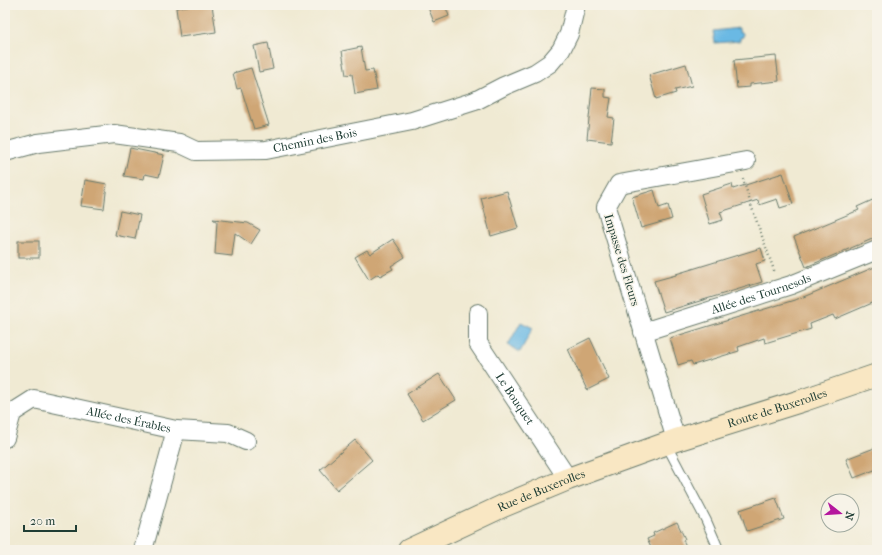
<svg xmlns="http://www.w3.org/2000/svg" width="882" height="555" font-family="'IM FELL French Canon',serif">
<style>
.water{fill:#6ab9e4;stroke:#447b8c}
.building{fill:#cfa675}
.lines{fill:none;stroke-linecap:round;stroke-linejoin:round}
.lane-casing{stroke:#687a6c;stroke-width:11}
.street-casing{stroke:#687a6c;stroke-width:20}
.secondary-casing{stroke:#687a6c;stroke-width:24}
.path{stroke:#687a6c;stroke-width:2.5;stroke-dasharray:1 3;stroke-linecap:butt}
.lane{stroke:#fff;stroke-width:9}
.street{stroke:#fff;stroke-width:18}
.secondary{stroke:#f9e7c3;stroke-width:22}
.labels{text-anchor:middle;dominant-baseline:central;stroke-width:3;stroke-linejoin:round;paint-order:stroke}
.street-label{font-size:12px;fill:#1f3d34;stroke:#f7f3e8}
</style>
<rect width="100%" height="100%" fill="#f7f3e8"/>
<filter id="ink" filterUnits="userSpaceOnUse"><feTurbulence type="fractalNoise" baseFrequency=".025" numOctaves="2"/><feDisplacementMap in="SourceGraphic" scale="8" xChannelSelector="R" yChannelSelector="G"/><feConvolveMatrix kernelMatrix="1 2 1 2 8 2 1 2 1" color-interpolation-filters="sRGB"/></filter>
<filter id="wash" filterUnits="userSpaceOnUse"><feTurbulence type="fractalNoise" baseFrequency=".012" numOctaves="4" result="noise"/><feDisplacementMap in="SourceGraphic" scale="16" xChannelSelector="R" yChannelSelector="G"/><feGaussianBlur stdDeviation="0.9" result="paint"/><feColorMatrix in="noise" values="0 0 0 0 0 0 0 0 0 0 0 0 0 0 0 0 0 1.4 0 .05"/><feComposite in="paint" operator="in"/></filter>
<g filter="url(#wash)">
<rect width="100%" height="100%" fill="#f0ead3"/>
<g class="water">
<path d="M 739,28 L 739,31 L 742,32 L 743,34 L 743,37 L 740,38 L 740,41 L 715,43 L 713,31 Z"/>
<path d="M 521,322 L 533,328 L 520,352 L 508,345 Z"/>
</g>
<g id="blocks">
<g class="building">
<path d="M 192,5 L 212,5 L 216,32 L 180,37 L 176,8 Z"/>
<path d="M 427,5 L 445,5 L 449,16 L 434,22 Z"/>
<path d="M 268,43 L 273,69 L 259,72 L 254,46 Z"/>
<path d="M 361,47 L 365,71 L 373,70 L 377,90 L 355,94 L 352,74 L 346,75 L 342,51 Z"/>
<path d="M 776,56 L 779,81 L 750,84 L 750,87 L 737,88 L 734,60 Z"/>
<path d="M 686,64 L 692,86 L 675,90 L 676,93 L 656,99 L 649,75 Z"/>
<path d="M 251,68 L 269,125 L 254,129 L 241,88 L 237,89 L 233,73 Z"/>
<path d="M 592,88 L 605,89 L 605,97 L 611,98 L 608,117 L 614,118 L 611,142 L 587,139 Z"/>
<path d="M 130,148 L 164,155 L 159,177 L 145,174 L 144,179 L 124,176 Z"/>
<path d="M 783,173 L 793,204 L 780,208 L 777,199 L 759,205 L 758,200 L 720,212 L 723,220 L 710,224 L 701,194 L 732,184 L 733,189 Z"/>
<path d="M 85,180 L 107,184 L 104,209 L 81,206 Z"/>
<path d="M 654,190 L 659,208 L 668,205 L 672,219 L 641,228 L 632,197 Z"/>
<path d="M 507,191 L 518,228 L 491,236 L 481,198 Z"/>
<path d="M 877,198 L 877,237 L 806,267 L 794,237 L 859,210 L 857,207 Z"/>
<path d="M 120,211 L 140,215 L 135,239 L 115,235 Z"/>
<path d="M 213,219 L 248,223 L 260,230 L 251,244 L 235,233 L 232,256 L 215,254 L 217,222 Z"/>
<path d="M 393,239 L 405,257 L 391,266 L 393,269 L 380,276 L 378,274 L 369,280 L 355,257 L 367,250 L 370,254 Z"/>
<rect x="18" y="241" width="21" height="17"/>
<path d="M 761,248 L 765,261 L 756,264 L 762,282 L 664,312 L 654,281 L 676,275 L 676,274 Z"/>
<path d="M 877,266 L 877,301 L 835,319 L 833,315 L 810,324 L 811,329 L 765,343 L 764,338 L 738,347 L 739,351 L 693,365 L 691,361 L 678,365 L 670,338 L 801,298 Z"/>
<path d="M 590,338 L 609,379 L 587,390 L 568,349 Z"/>
<path d="M 439,374 L 456,400 L 423,420 L 407,394 Z"/>
<path d="M 355,440 L 372,460 L 337,490 L 320,470 Z"/>
<path d="M 877,447 L 877,469 L 854,478 L 846,459 Z"/>
<path d="M 776,498 L 784,519 L 747,531 L 740,510 Z"/>
<path d="M 677,522 L 685,539 L 683,540 L 688,550 L 652,550 L 647,539 L 654,536 L 653,533 Z"/>
</g>
</g>
</g>
<g filter="url(#ink)">
<use href="#blocks" fill-opacity="0" stroke="#687a6c" stroke-width="1"/>
<g class="lines">
<g class="lane-casing">
<path id="lane" d="M 666,444 L 706,520 L 719,550"/>
</g>
<g class="street-casing">
<g id="street">
<path id="s1" d="M 5,152 L 38,143 L 114,134 L 179,143 L 196,151 L 266,150 L 412,121 L 475,101 L 504,86 L 535,73 L 550,63 L 561,50 L 569,34 L 576,5"/>
<path id="s2" d="M 478,313 L 478,343 L 568,479"/>
<path id="s3" d="M 643,332 L 791,285 L 877,250"/>
<path d="M 176,430 L 228,433 L 246,441"/>
<path id="s4" d="M 5,438 L 12,413 L 34,399 L 176,430 L 143,550"/>
<path d="M 676,440 L 606,207 L 619,184 L 746,161"/>
</g>
</g>
<g class="secondary-casing">
<g id="secondary">
<path id="s5" d="M 409,550 L 503,506 L 568,479 L 676,440 L 804,400 L 877,375"/>
</g>
</g>
<path class="path" d="M 743,179 L 752,208 L 775,273"/>
<use href="#lane" class="lane"/>
<use href="#street" class="street"/>
<use href="#secondary" class="secondary"/>
</g>
</g>
<g class="labels">
<g class="street-label">
<text stroke="none"><textPath href="#s1" startOffset="315">Chemin des Bois</textPath></text>
<text transform="translate(622 260) rotate(73)">Impasse des Fleurs</text>
<text stroke="none"><textPath href="#s3" startOffset="124">Allée des Tournesols</textPath></text>
<text stroke="none"><textPath href="#s2" startOffset="97">Le Bouquet</textPath></text>
<text stroke="none"><textPath href="#s5" startOffset="395">Route de Buxerolles</textPath></text>
<text stroke="none"><textPath href="#s4" startOffset="149">Allée des Érables</textPath></text>
<text stroke="none"><textPath href="#s5" startOffset="145">Rue de Buxerolles</textPath></text>
</g>
</g>
<rect width="882" height="555" fill="none" stroke="#f7f3e8" stroke-width="20"/>
<g transform="translate(840 513) rotate(107)"><circle r="19" fill="#f7f3e8" stroke="#a1aaa0"/>
<path d="M0-3L7 15L0 10L-7 15Z" fill="#b5179e"/>
<text y="-6" font-size="11" font-weight="bold" text-anchor="middle" fill="#1f3d34">N</text>
</g>
<path d="M24 525v6h52v-6" fill="none" stroke="#1f3d34" stroke-width="2"/>
<text x="30" y="525" font-size="12" fill="#1f3d34" stroke="#f7f3e8" stroke-width="3" paint-order="stroke">20 m</text>
</svg>
